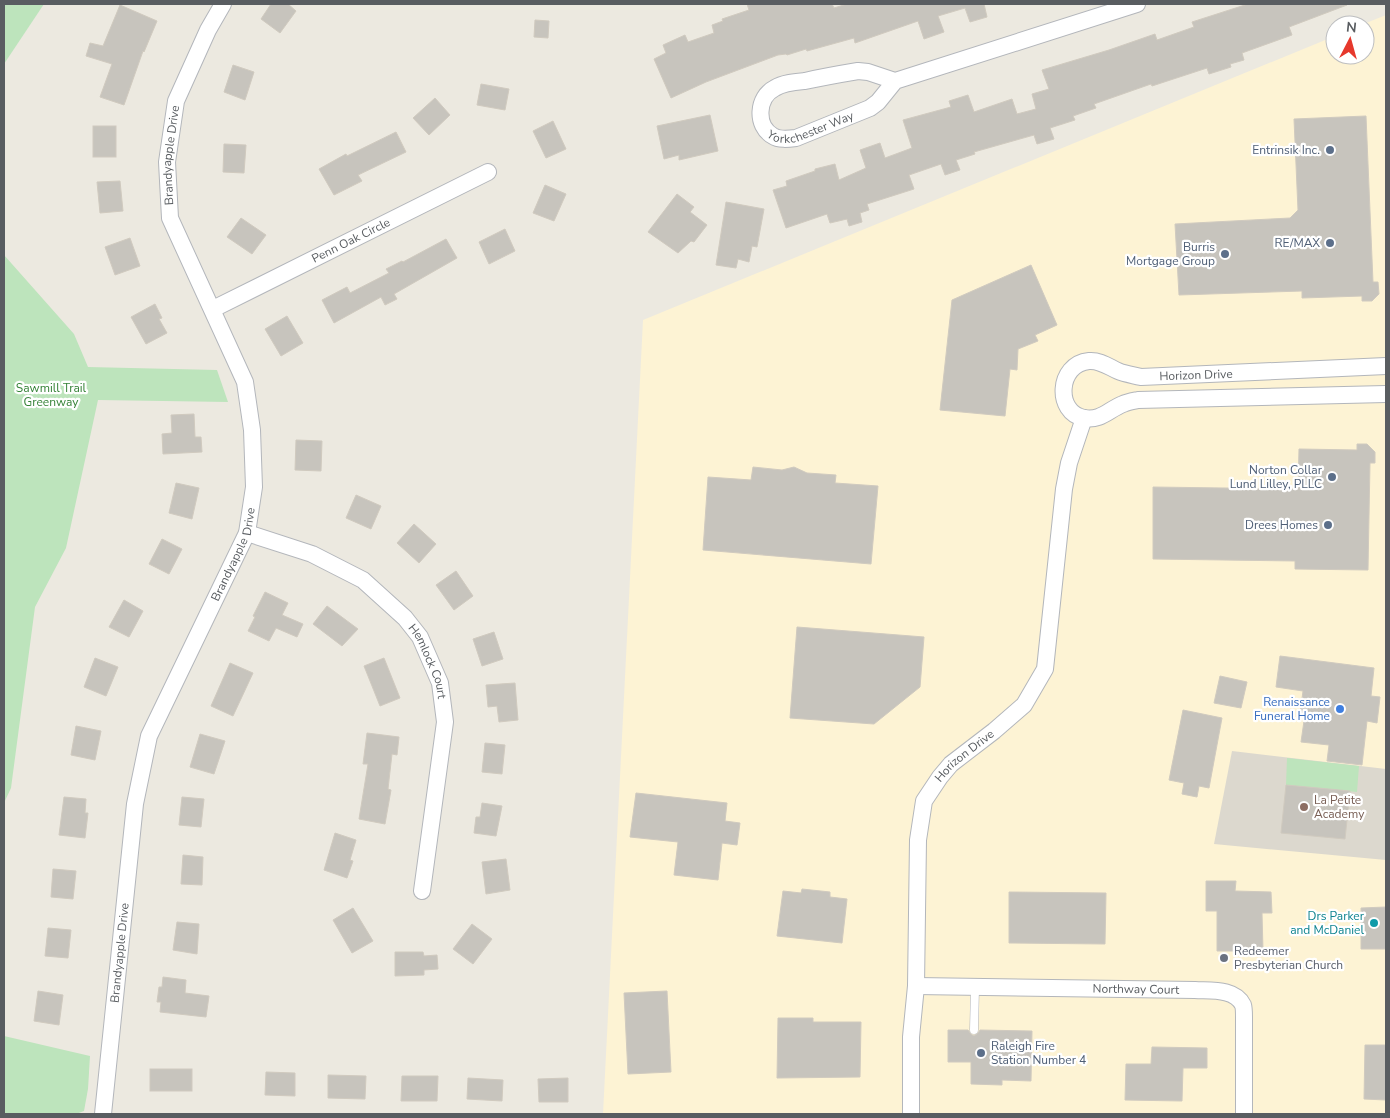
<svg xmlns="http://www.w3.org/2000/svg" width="1390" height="1118" font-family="'Nunito Sans',sans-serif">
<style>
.commercial{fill:#fdf3d4}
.education{fill:#dcd8ce}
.green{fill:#bde4bc}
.building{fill:#c7c4bd;stroke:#d0cabf}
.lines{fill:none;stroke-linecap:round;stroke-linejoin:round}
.service-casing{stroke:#b3b6bb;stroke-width:9}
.minor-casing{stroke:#b3b6bb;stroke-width:18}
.service{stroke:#fff;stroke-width:8}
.minor{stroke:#fff;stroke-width:16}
.service-dot{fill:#5c6f8a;stroke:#fff;stroke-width:2}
.shop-dot{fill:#3f7fe0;stroke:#fff;stroke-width:2}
.education-dot{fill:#8d6e63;stroke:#fff;stroke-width:2}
.culture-dot{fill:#0f9aa8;stroke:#fff;stroke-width:2}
.worship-dot{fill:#6b7280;stroke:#fff;stroke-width:2}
.labels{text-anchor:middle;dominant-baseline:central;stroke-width:4.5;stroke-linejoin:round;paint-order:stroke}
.street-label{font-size:12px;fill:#595d61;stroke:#fff}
.service-label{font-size:12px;fill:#4e5e75;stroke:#fff;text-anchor:end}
.park-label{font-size:12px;fill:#368338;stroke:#fff}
.shop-label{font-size:12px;fill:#366cbe;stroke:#fff;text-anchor:end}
.education-label{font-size:12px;fill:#785e54;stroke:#fff;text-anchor:start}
.culture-label{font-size:12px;fill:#0d838f;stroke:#fff;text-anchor:end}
.worship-label{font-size:12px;fill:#5b616d;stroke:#fff;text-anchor:start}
</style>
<rect width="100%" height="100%" fill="#ece9e0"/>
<path class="commercial" d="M 1386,15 L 1386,1114 L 603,1114 L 643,320 L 1335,36 L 1335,55 L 1365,55 L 1365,25 L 1361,25 Z"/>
<path class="education" d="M 1232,751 L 1386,769 L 1386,860 L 1214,844 Z"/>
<g class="green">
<path d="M 4,4 L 44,4 L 4,64 Z"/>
<path d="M 4,255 L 74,334 L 88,367 L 217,370 L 228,402 L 98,400 L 66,548 L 35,607 L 11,788 L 4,803 Z"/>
<path d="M 1287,758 L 1359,766 L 1357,792 L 1286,785 Z"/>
<path d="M 4,1036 L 90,1056 L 88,1089 L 84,1111 L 76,1114 L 4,1114 Z"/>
</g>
<g class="building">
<path d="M 271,4 L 288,4 L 296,11 L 280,33 L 261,19 Z"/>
<path d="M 747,4 L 832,4 L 834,8 L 847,4 L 984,4 L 987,17 L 970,22 L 965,8 L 938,16 L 944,32 L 924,39 L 918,21 L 855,43 L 854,38 L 807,51 L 806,49 L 787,55 L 786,54 L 778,55 L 706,82 L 671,98 L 654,59 L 666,53 L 663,45 L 685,35 L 688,42 L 714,33 L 712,25 L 723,21 L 722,19 L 749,10 Z"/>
<path d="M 1248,4 L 1347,5 L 1289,27 L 1292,35 L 1242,53 L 1244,60 L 1230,64 L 1231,67 L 1209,74 L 1207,68 L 1152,86 L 1151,84 L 1094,104 L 1096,108 L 1073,116 L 1075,120 L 1050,128 L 1054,139 L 1037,144 L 1034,135 L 974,152 L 975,154 L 956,160 L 960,170 L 945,175 L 941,164 L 909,175 L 914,189 L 867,204 L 869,210 L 860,213 L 862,222 L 849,226 L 847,219 L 830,223 L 827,214 L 786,228 L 773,190 L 787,186 L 786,181 L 815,171 L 815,169 L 835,164 L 839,180 L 866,168 L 860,150 L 880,143 L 885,158 L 912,148 L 903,120 L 951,107 L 949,101 L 968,95 L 974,112 L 1012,99 L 1017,114 L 1036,109 L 1032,94 L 1049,89 L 1042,70 L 1109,50 L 1155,34 L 1157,40 L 1194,27 L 1192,22 Z"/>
<path d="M 120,5 L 157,21 L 144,52 L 143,51 L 124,105 L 100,97 L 112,64 L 86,56 L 90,43 L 103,46 Z"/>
<path d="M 535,20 L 549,21 L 548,38 L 534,37 Z"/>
<path d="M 233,65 L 254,72 L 245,100 L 224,92 Z"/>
<path d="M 481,84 L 509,89 L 505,110 L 477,105 Z"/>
<path d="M 435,98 L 450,115 L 429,135 L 413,118 Z"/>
<path d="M 710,115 L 718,151 L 679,160 L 679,155 L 664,159 L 657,126 Z"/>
<path d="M 1366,116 L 1373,282 L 1378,282 L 1379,294 L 1372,301 L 1362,301 L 1362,296 L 1302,298 L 1302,291 L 1179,295 L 1175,224 L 1290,218 L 1298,210 L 1294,119 Z"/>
<path d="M 553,121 L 566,149 L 546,158 L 533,131 Z"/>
<rect x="93" y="126" width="23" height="31"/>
<path d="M 396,132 L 406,152 L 358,175 L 362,181 L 334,195 L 319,169 L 346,154 L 347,156 Z"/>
<path d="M 224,144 L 246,145 L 244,173 L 223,172 Z"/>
<path d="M 120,181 L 123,211 L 100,213 L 97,182 Z"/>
<path d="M 545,185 L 566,194 L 554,221 L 533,213 Z"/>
<path d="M 677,194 L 694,207 L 690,212 L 707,225 L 694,242 L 691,241 L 678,253 L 648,232 Z"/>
<path d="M 726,202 L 764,209 L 757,247 L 752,246 L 749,262 L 738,259 L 736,268 L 716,265 Z"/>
<path d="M 241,218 L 266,235 L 252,254 L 227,237 Z"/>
<path d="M 505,229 L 515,251 L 489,264 L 479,242 Z"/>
<path d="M 130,238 L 140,266 L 115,275 L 105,247 Z"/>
<path d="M 446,239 L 457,258 L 394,294 L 397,299 L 385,305 L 381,297 L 334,323 L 322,300 L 347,287 L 350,293 L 389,273 L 386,269 L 402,261 L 403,262 Z"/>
<path d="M 1031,265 L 1057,325 L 1035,335 L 1038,341 L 1018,349 L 1017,370 L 1010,369 L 1005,416 L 940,410 L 952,300 Z"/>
<path d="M 155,304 L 162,318 L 159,319 L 167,333 L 146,344 L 131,317 Z"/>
<path d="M 287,316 L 303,343 L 281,356 L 265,329 Z"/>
<path d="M 194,414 L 195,437 L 201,437 L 202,452 L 163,454 L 162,434 L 172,433 L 171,415 Z"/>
<path d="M 296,440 L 322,441 L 321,471 L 295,470 Z"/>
<path d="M 1357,444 L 1367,444 L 1375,452 L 1375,463 L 1370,463 L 1368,570 L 1295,569 L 1295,561 L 1153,559 L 1153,487 L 1298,489 L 1299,449 L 1357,450 Z"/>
<path d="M 753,467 L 782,470 L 794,467 L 807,473 L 836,475 L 835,483 L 878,486 L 871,564 L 703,550 L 708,477 L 751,480 Z"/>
<path d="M 176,483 L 199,488 L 192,519 L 169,513 Z"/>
<path d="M 356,495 L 381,506 L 371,529 L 346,518 Z"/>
<path d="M 414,524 L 436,544 L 419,563 L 397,543 Z"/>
<path d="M 162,539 L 182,549 L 169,574 L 149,564 Z"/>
<path d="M 456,571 L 473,596 L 454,610 L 436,585 Z"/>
<path d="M 265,592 L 288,603 L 282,615 L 303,624 L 297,637 L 276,628 L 269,641 L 248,631 L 255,617 L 253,616 Z"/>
<path d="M 124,600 L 143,611 L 129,637 L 109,627 Z"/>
<path d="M 327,606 L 358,629 L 342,646 L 313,624 Z"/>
<path d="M 797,627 L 924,637 L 920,687 L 874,724 L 790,718 Z"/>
<path d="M 494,632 L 503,659 L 482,666 L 473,639 Z"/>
<path d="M 1280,656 L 1374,668 L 1371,696 L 1380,697 L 1377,723 L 1367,721 L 1362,765 L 1327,761 L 1329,745 L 1301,742 L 1305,714 L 1300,714 L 1303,691 L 1276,687 Z"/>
<path d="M 95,658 L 118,667 L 106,696 L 84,687 Z"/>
<path d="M 384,658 L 400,698 L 380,706 L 364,666 Z"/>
<path d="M 230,663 L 253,673 L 233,716 L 211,706 Z"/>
<path d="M 1220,676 L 1247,682 L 1241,708 L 1214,703 Z"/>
<path d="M 515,683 L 518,720 L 499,722 L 497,706 L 488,707 L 486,685 Z"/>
<path d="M 1183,710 L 1222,718 L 1209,788 L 1199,786 L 1197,797 L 1182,794 L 1184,783 L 1169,780 Z"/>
<path d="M 76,726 L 101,731 L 95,760 L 71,755 Z"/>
<path d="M 367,733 L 399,737 L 397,755 L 392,754 L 388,789 L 391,790 L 385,824 L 359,819 L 368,764 L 363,764 Z"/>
<path d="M 200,734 L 225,741 L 214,774 L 190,767 Z"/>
<path d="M 485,743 L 505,745 L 502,774 L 482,772 Z"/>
<path d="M 1286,785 L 1350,791 L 1345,839 L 1281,833 Z"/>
<path d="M 636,793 L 727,803 L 725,821 L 740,823 L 737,845 L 722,843 L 718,880 L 674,875 L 678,842 L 630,837 Z"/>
<path d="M 64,797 L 86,799 L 85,813 L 88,813 L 85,838 L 59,835 Z"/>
<path d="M 182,797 L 204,799 L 201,827 L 179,825 Z"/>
<path d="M 482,803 L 502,806 L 496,836 L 474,833 L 476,817 L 480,817 Z"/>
<path d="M 335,833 L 356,840 L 350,860 L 353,861 L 347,878 L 324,870 Z"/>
<path d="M 183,855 L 203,857 L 202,885 L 181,884 Z"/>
<path d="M 506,859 L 510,890 L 486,894 L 482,862 Z"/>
<path d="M 53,869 L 76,871 L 73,899 L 51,897 Z"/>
<path d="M 1206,881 L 1236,881 L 1235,891 L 1271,892 L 1272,913 L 1262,913 L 1263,951 L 1217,951 L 1217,911 L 1206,911 Z"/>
<path d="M 802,889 L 830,892 L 830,897 L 847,899 L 842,943 L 777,936 L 783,891 L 801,893 Z"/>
<path d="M 1009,892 L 1106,893 L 1105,944 L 1009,943 Z"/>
<path d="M 1386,907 L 1386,949 L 1361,949 L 1361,908 Z"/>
<path d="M 353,908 L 373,941 L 352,953 L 333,920 Z"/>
<path d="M 177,922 L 199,924 L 197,954 L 173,950 Z"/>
<path d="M 472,924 L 492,939 L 473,964 L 453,949 Z"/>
<path d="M 48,928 L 71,930 L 68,958 L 45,956 Z"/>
<path d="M 395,952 L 423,952 L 424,956 L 437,955 L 438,969 L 424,970 L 424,975 L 395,976 Z"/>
<path d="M 163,977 L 186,980 L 185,993 L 209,996 L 206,1017 L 160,1012 L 161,1002 L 157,1002 L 159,987 L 162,987 Z"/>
<path d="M 38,991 L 63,995 L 59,1025 L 34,1021 Z"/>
<path d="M 667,991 L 671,1072 L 628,1074 L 624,993 Z"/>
<path d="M 778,1018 L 813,1018 L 813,1022 L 861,1022 L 860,1077 L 777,1078 Z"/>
<path d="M 948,1030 L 968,1030 L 971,1034 L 974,1036 L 978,1033 L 980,1030 L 1032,1031 L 1031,1081 L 1002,1080 L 1002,1085 L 971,1084 L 971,1062 L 948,1062 Z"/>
<path d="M 1365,1045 L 1386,1045 L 1386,1100 L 1364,1099 Z"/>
<path d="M 1152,1047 L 1207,1048 L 1207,1068 L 1183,1068 L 1182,1101 L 1125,1100 L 1126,1064 L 1151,1064 Z"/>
<rect x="150" y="1069" width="42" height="22"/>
<path d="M 266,1072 L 295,1073 L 295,1096 L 265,1095 Z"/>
<path d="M 328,1075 L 366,1076 L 365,1099 L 328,1098 Z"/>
<path d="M 402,1076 L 438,1076 L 437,1101 L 401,1101 Z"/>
<path d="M 468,1078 L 503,1080 L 502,1101 L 467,1099 Z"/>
<path d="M 568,1078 L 568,1102 L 539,1102 L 538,1079 Z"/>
</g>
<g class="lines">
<g class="service-casing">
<path id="service" d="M 974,1030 L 975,988"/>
</g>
<g class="minor-casing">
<g id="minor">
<path id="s1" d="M 895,81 L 868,72 L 858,71 C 840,74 823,77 805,81 C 795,82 783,83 775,88 C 757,97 755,126 773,136 C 779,140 788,139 796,138 L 870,108 L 878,102 L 895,81 L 1137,4"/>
<path id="s2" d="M 213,309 L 488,172"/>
<path d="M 1386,366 L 1141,377 C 1133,375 1125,374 1118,371 C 1109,367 1100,360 1089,361 C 1057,364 1055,413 1084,418 C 1101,421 1108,410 1123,404 C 1127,402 1133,401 1138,400 L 1386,394"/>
<path id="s3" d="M 247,533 L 312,554 L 363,580 L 405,618 L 420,637 L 440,683 L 445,722 L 422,891"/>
<path id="s4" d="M 916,986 L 1195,990 C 1210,991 1235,988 1243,1005 C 1244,1008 1244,1013 1244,1017 L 1244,1114"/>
<path id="s5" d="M 103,1114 L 135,804 L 149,736 L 247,533 L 254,487 L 252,430 L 245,382 L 170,218 L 167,162 L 176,101 L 208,30 L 223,4"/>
<path id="s6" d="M 911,1114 L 911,1037 L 916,986 L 918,840 L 924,801 L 940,777 L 951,764 L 994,731 L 1024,705 L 1045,669 L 1064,489 L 1069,463 L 1084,418"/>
</g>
</g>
<use href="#service" class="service"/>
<use href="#minor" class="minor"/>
</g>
<g class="service-dot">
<circle cx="1330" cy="150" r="5"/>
<circle cx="1330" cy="243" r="5"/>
<circle cx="1225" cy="254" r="5"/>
<circle cx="1332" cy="477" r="5"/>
<circle cx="1328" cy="525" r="5"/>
<circle cx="981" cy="1053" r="5"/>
</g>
<circle class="shop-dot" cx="1340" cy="709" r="5"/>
<circle class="education-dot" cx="1304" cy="807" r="5"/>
<circle class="culture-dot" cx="1374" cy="923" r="5"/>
<circle class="worship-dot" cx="1224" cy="958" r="5"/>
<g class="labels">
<g class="street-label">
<text stroke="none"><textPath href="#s1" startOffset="221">Yorkchester Way</textPath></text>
<text stroke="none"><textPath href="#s5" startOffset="1002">Brandyapple Drive</textPath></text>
<text stroke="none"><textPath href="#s2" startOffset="154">Penn Oak Circle</textPath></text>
<text transform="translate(1196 375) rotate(-2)">Horizon Drive</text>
<text stroke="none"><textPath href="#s5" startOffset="582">Brandyapple Drive</textPath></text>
<text stroke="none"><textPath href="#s3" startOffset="232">Hemlock Court</textPath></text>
<text stroke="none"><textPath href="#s6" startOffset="375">Horizon Drive</textPath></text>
<text stroke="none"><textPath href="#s5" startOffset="162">Brandyapple Drive</textPath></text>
<text stroke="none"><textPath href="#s4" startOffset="220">Northway Court</textPath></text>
</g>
<g class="service-label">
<text x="1320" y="150">Entrinsik Inc.</text>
<text x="1320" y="243">RE/MAX</text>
<text x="1215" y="247">Burris<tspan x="1215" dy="14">Mortgage Group</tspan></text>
<text x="1322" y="470">Norton Collar<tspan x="1322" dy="14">Lund Lilley, PLLC</tspan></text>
<text x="1318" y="525">Drees Homes</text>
<text x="991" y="1046" text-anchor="start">Raleigh Fire<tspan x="991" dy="14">Station Number 4</tspan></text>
</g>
<g class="park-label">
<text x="51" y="388">Sawmill Trail<tspan x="51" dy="14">Greenway</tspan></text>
</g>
<g class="shop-label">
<text x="1330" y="702">Renaissance<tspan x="1330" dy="14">Funeral Home</tspan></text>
</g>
<g class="education-label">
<text x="1314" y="800">La Petite<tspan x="1314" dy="14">Academy</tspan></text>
</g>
<g class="culture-label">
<text x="1364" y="916">Drs Parker<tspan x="1364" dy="14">and McDaniel</tspan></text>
</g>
<g class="worship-label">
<text x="1234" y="951">Redeemer<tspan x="1234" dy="14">Presbyterian Church</tspan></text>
</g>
</g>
<rect width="1390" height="1118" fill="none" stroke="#595d61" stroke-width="10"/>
<g transform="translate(1350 40) rotate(6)"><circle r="24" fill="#ffffff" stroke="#bdbec0"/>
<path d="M0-4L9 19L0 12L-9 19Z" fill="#e6382c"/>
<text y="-8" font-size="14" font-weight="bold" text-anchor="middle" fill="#595d61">N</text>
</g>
</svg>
